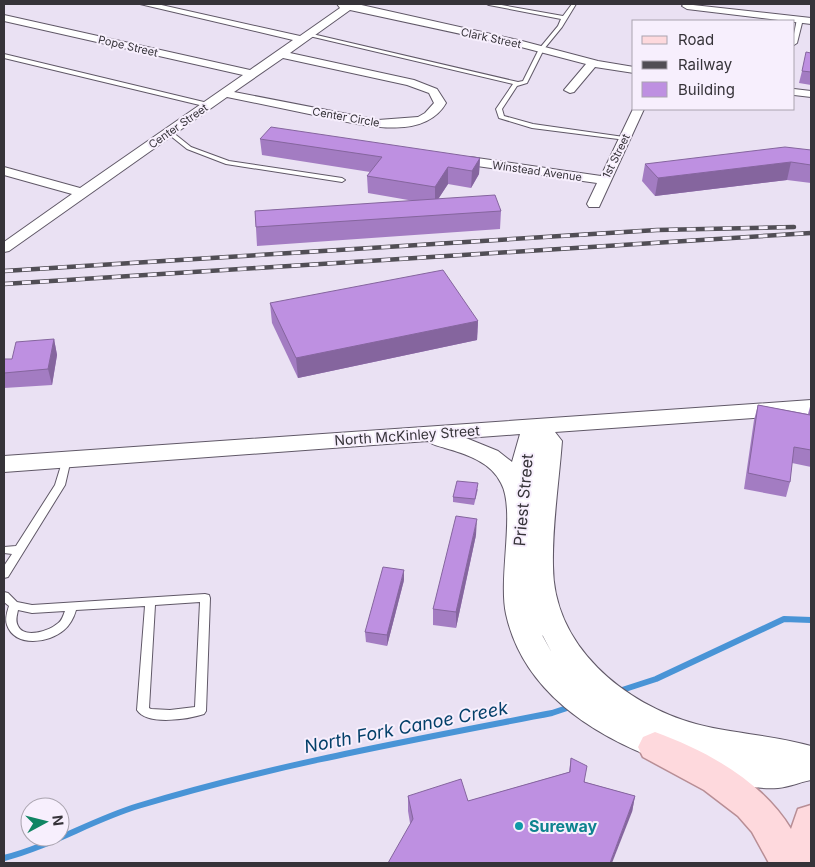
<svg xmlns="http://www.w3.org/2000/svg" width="815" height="867" font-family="Inter,sans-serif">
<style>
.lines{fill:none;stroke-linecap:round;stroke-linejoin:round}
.stream{stroke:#4994d6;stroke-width:6}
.lane-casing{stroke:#605867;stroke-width:2}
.street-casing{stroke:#605867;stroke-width:2}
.secondary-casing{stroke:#605867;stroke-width:2}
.primary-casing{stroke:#b88e95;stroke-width:3}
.lane{fill:#fff;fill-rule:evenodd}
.street{fill:#fff;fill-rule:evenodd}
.secondary{fill:#fff;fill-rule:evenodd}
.primary{fill:#fed9dd;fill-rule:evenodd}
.rail-casing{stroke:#514e55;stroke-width:4.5}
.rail{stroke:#f7effd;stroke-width:3;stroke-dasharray:9;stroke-linecap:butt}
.wall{fill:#a37cc2}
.shaded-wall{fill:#85659e}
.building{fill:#be90e1;stroke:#85659e}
.culture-dot{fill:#0f9aa8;stroke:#f7effd;stroke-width:2}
.labels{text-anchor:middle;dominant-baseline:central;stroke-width:4;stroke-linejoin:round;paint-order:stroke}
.far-street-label{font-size:11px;fill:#363339;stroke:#f7effd}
.street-label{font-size:14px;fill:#363339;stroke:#f7effd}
.near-street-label{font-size:16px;fill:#363339;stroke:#f7effd}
.near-culture-label{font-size:16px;font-weight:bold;fill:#0d838f;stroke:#f7effd;text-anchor:start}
.near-water-label{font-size:18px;font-style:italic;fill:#033f69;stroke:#f7effd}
</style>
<rect width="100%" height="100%" fill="#eae1f3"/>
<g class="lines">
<g class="stream">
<path d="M 619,691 L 656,679 L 784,619 L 811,620"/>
<path d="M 4,858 C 51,846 92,820 138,806 C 273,765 413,740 552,713 L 573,706"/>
</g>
<g class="lane-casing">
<g id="lane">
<path d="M 487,4 L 496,4 L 563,16 L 572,4 L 576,4 L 562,27 L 544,49 L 527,83 L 517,86 L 502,109 L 504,116 L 533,124 L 624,137 L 626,138 L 626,140 L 532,128 L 499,118 L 496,109 L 513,84 L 305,35 L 308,33 L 518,82 L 523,81 L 539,49 L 558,26 L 561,19 L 489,5 Z"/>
<path d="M 800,17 L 803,19 L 797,43 L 794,45 L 794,34 L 797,19 Z"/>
<path d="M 4,54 L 208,103 L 211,105 L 208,107 L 4,58 Z"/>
<path d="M 167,131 L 171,131 L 191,147 L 229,161 L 342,178 L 345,180 L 342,182 L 226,164 L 187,149 L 167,133 Z"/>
<path d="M 67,456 L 71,459 L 65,485 L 8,577 L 4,578 L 4,566 L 12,554 L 4,553 L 4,547 L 16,546 L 55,485 L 63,459 Z"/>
<path d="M 4,592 L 8,593 L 17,602 L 32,605 L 205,594 L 209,595 L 210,598 L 206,711 L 204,714 C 189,719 147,726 137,710 L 145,606 L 76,610 C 74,617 70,625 64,630 C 49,643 15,648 7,625 C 5,619 7,612 9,606 L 4,602 ZM 200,602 L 195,707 L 170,710 L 151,709 L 149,708 L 155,605 ZM 18,610 L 32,613 L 65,611 C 63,616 62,621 57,624 C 49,631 24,639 18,626 C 15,621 17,615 18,610 Z"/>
</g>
</g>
<g class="street-casing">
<g id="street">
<path d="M 140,4 L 157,4 L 300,36 L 340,8 L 337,4 L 357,4 L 522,41 L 598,61 L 634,67 L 634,73 L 595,67 L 574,92 L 570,93 L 564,90 L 586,64 L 521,47 L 350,10 L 290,53 L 414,80 L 437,89 L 446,103 C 422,145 351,122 314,115 C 285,109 256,103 227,97 L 9,251 L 4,252 L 4,242 L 72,194 L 4,175 L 4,167 L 80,188 L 243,75 L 4,21 L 4,15 L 250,70 L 293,40 ZM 283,58 L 407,85 L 429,93 L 434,103 L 425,113 L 418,117 L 378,120 L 234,92 Z"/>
<path d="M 684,4 L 811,18 L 811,24 L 687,9 L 682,6 Z"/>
<path d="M 794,89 L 811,91 L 811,97 L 794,95 Z"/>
<path d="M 634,107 L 634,109 L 644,109 L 599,207 L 589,207 L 587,204 L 597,183 L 470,165 L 464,161 L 470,157 L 601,176 Z"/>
</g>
</g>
<g class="secondary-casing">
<path id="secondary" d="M 811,400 L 811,414 L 555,432 L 562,441 C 559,482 552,525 553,566 C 553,646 624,704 696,724 C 734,734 773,735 811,746 L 811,780 C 800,782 789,787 778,788 C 752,790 725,781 701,774 C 619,750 526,705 506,614 C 498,577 516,510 501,483 C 491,462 466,454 445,448 C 439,446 432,445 428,441 L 4,472 L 4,456 ZM 520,434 L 512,462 L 498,451 L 466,438 ZM 542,635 L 543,636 L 552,653 Z"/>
</g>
<g class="primary-casing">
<path id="primary" d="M 655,732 C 707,751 762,781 791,829 L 798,809 L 811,805 L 811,863 L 769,863 L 752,832 L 738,816 L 704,790 L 643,757 L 638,747 L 643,737 Z"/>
</g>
<use href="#lane" class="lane"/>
<use href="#street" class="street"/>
<use href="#secondary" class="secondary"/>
<use href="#primary" class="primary"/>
<g class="rail-casing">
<g id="rail">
<path d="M 4,271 L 657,230 L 794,227"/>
<path d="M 4,284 L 811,233"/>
</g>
</g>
<use href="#rail" class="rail"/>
</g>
<g class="wall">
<path d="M 811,53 L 811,85 L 799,83 L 802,71 Z"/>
<path d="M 260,139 L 480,158 L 479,174 L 471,188 L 448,184 L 438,199 L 501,211 L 500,229 L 257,246 L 255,211 L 414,201 L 368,193 L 367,176 L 370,172 L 262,155 Z"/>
<path d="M 811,150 L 811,183 L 787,180 L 655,196 L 642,181 L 645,164 Z"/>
<path d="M 270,303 L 478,321 L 477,340 L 298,378 L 272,323 Z"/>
<path d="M 54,339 L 57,355 L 52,385 L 4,388 L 4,359 L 12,359 Z"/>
<path d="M 811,403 L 811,467 L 792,463 L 790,482 L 786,497 L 744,489 L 754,420 L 758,405 L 808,414 Z"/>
<path d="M 478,489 L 474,505 L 453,502 L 453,497 Z"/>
<path d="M 476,535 L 456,628 L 433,625 L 433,609 Z"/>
<path d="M 404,580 L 387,646 L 366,642 L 365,632 Z"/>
<path d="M 571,758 L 585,782 L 635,796 L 632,812 L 410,823 L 408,811 L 408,796 L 468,801 L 569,772 Z"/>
</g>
<g class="shaded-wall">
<path d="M 480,158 L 479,174 L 471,188 L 472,171 Z"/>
<path d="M 791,162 L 787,180 L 655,196 L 658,178 Z"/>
<path d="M 448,167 L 448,184 L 435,204 L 435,187 Z"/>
<path d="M 478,321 L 477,340 L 298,378 L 296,358 Z"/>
<path d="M 54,339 L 57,355 L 52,385 L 48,369 Z"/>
<path d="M 477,519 L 476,535 L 456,628 L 456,612 Z"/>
<path d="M 404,570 L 404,580 L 387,646 L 387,635 Z"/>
<path d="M 635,796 L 632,812 L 612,863 L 610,863 Z"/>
</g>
<g class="building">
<path d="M 806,52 L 811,53 L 811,72 L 802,71 Z"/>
<path d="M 271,127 L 480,158 L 472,171 L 448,167 L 435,187 L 367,176 L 382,157 L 260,139 Z"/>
<path d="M 785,147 L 811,150 L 811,165 L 791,162 L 658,178 L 645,164 Z"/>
<path d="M 495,195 L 501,211 L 256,227 L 255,211 Z"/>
<path d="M 443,270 L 478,321 L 296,358 L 270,303 Z"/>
<path d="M 54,339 L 48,369 L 4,373 L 4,359 L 12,359 L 16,342 Z"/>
<path d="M 811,403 L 811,450 L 794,447 L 790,482 L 748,473 L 758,405 L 810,415 Z"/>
<path d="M 457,481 L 478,483 L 475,499 L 453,497 Z"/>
<path d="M 456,516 L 477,519 L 456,612 L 433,609 Z"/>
<path d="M 383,567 L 404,570 L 387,635 L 365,632 Z"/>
<path d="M 571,758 L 587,766 L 584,782 L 635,796 L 610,863 L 388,863 L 413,819 L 408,796 L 461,779 L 468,801 L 570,772 Z"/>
</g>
<circle class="culture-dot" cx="519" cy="826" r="5"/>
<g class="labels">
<g class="far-street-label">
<text transform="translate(491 38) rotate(12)">Clark Street</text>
<text transform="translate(128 46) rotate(13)">Pope Street</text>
<text transform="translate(346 117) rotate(10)">Center Circle</text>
<text transform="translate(178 126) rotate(-35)">Center Street</text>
<text transform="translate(616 156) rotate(-64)">1st Street</text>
<text transform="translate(537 171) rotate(8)">Winstead Avenue</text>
</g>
<g class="street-label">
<text transform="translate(407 435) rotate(-4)">North McKinley Street</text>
</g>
<g class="near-street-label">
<text transform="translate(523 500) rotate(-85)">Priest Street</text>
</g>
<g class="near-culture-label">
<text x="529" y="826">Sureway</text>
</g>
<g class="near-water-label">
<text transform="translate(406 727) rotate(-11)">North Fork Canoe Creek</text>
</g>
</g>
<rect width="815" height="867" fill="none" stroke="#363339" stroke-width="10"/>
<rect x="632" y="20" width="162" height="90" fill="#f7effd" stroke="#aaa4af"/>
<rect x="642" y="36" width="25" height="8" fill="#fed9dd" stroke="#aaa4af"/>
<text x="678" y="45" font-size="15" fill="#363339">Road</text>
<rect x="642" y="61" width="25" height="8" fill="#514e55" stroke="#aaa4af"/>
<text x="678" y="70" font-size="15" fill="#363339">Railway</text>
<rect x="642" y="82" width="25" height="15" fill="#be90e1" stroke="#aaa4af"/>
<text x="678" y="95" font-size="15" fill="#363339">Building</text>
<g transform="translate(45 822) rotate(83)"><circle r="24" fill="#f7effd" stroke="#aaa4af"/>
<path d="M0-4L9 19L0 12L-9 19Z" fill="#108463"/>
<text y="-8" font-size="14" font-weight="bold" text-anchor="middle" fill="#363339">N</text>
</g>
</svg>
